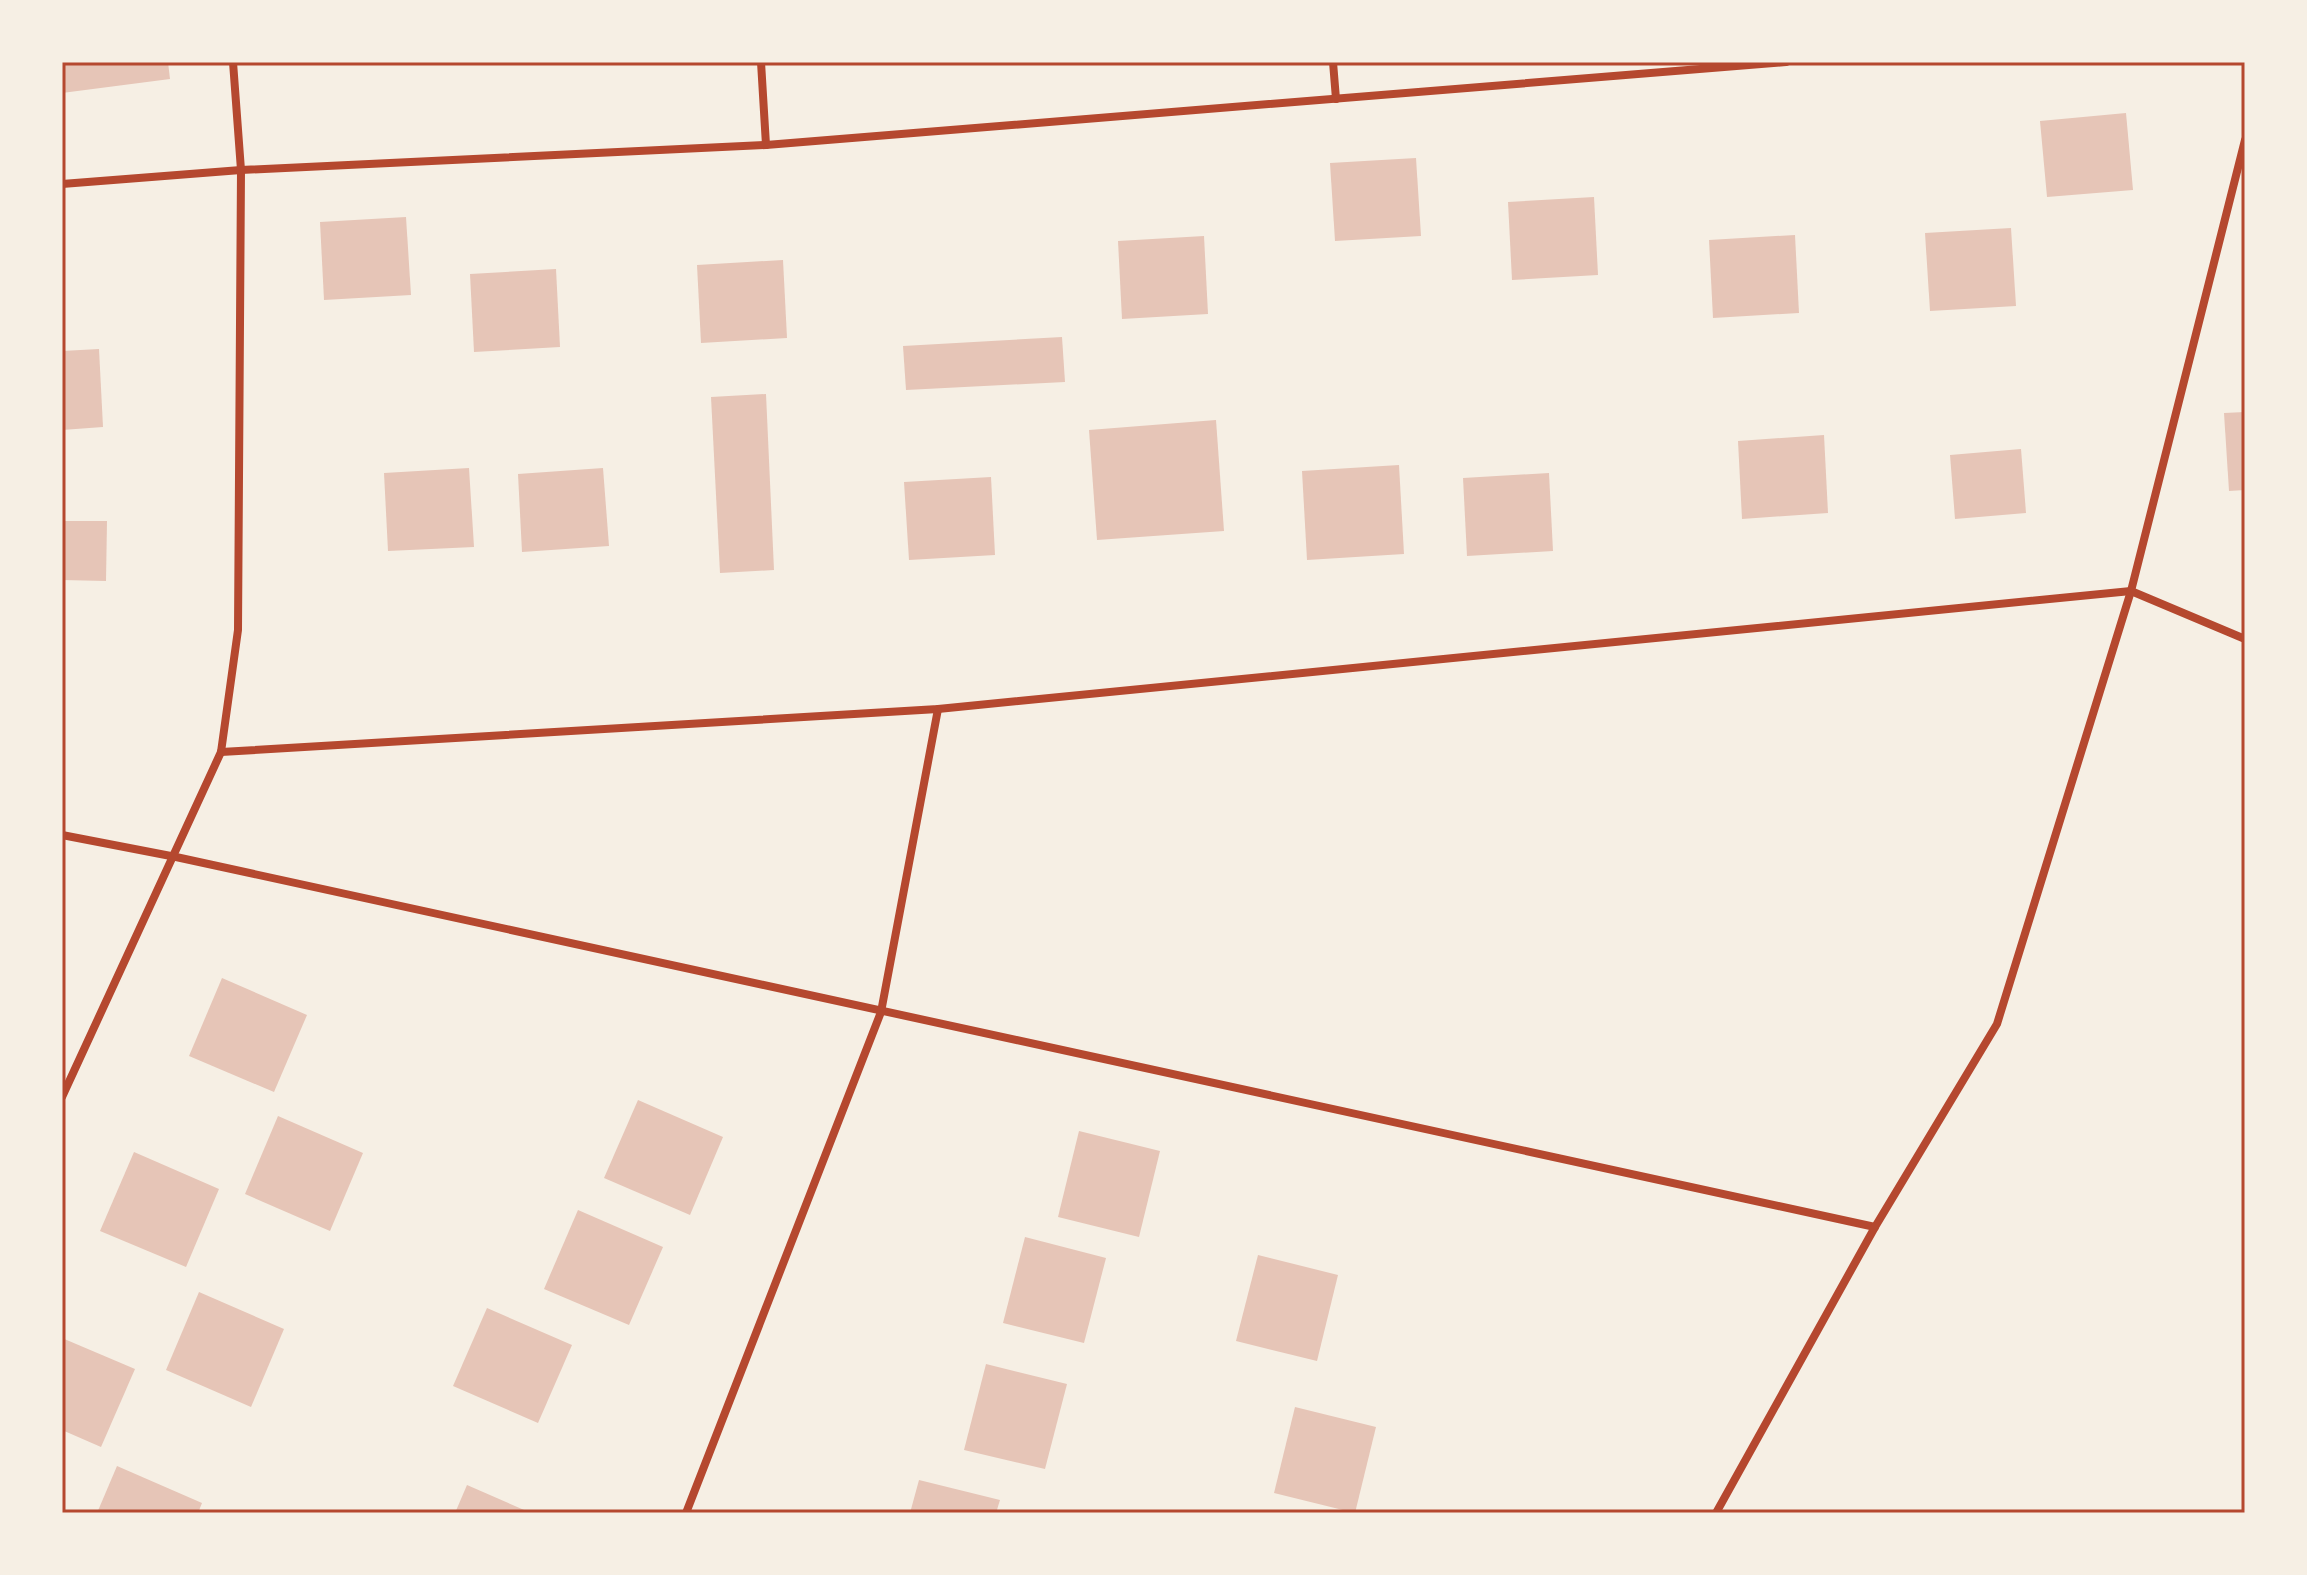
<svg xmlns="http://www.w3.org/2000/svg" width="2307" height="1575" font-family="'Noto Serif',serif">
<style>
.building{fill:#e6c5b7}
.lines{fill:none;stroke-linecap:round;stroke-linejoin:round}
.minor{stroke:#b5482f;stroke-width:8}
.neatline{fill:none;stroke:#b5482f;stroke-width:3}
</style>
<rect width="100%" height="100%" fill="#f6efe4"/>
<g class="building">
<path d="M 62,62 L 168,62 L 170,79 L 62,93 Z"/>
<path d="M 2126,113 L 2133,190 L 2047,197 L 2040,121 Z"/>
<path d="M 1416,158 L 1421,236 L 1335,241 L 1330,163 Z"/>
<path d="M 1594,197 L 1598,275 L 1512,280 L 1508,202 Z"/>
<path d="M 406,217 L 411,295 L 324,300 L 320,222 Z"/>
<path d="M 2011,228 L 2016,306 L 1930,311 L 1925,233 Z"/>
<path d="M 1795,235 L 1799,313 L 1713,318 L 1709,240 Z"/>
<path d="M 1204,236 L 1208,314 L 1122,319 L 1118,241 Z"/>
<path d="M 783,260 L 787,338 L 701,343 L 697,265 Z"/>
<path d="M 556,269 L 560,347 L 474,352 L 470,274 Z"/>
<path d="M 1062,337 L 1065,382 L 906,390 L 903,346 Z"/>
<path d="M 99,349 L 103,427 L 62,430 L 62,351 Z"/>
<path d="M 766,394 L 774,570 L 720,573 L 711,397 Z"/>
<path d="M 2245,412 L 2245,490 L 2229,491 L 2224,413 Z"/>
<path d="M 1216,420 L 1224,531 L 1097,540 L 1089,430 Z"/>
<path d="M 1824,435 L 1828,513 L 1742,519 L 1738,441 Z"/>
<path d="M 2021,449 L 2026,513 L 1955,519 L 1950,455 Z"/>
<path d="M 1399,465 L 1404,554 L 1307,560 L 1302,471 Z"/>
<path d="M 469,468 L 474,547 L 388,551 L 384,473 Z"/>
<path d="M 603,468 L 609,546 L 522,552 L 518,474 Z"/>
<path d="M 1549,473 L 1553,551 L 1467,556 L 1463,478 Z"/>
<path d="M 991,477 L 995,555 L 909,560 L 904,482 Z"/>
<path d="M 62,521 L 107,521 L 106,581 L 62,580 Z"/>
<path d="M 222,978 L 307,1015 L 274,1092 L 189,1056 Z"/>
<path d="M 638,1100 L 723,1137 L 690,1215 L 604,1178 Z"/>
<path d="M 278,1116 L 363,1153 L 330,1231 L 245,1194 Z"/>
<path d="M 1079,1131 L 1160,1151 L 1139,1237 L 1058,1217 Z"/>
<path d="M 134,1152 L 219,1189 L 186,1267 L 100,1231 Z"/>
<path d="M 578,1210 L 663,1247 L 629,1325 L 544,1289 Z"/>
<path d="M 1025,1237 L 1106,1258 L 1084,1343 L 1003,1323 Z"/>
<path d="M 1258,1255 L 1338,1275 L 1317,1361 L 1236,1341 Z"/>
<path d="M 199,1292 L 284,1329 L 251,1407 L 166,1370 Z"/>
<path d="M 487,1308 L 572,1345 L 538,1423 L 453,1386 Z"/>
<path d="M 62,1338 L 135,1369 L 101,1447 L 62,1430 Z"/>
<path d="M 986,1364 L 1067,1384 L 1045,1469 L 964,1450 Z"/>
<path d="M 1295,1407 L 1376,1427 L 1355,1513 L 1274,1493 Z"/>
<path d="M 117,1466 L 202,1503 L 198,1513 L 97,1513 Z"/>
<path d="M 919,1480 L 1000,1500 L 996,1513 L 910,1513 Z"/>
<path d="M 467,1485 L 531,1513 L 455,1513 Z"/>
</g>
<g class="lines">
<g class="minor">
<path d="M 761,62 L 766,145"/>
<path d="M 1333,62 L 1336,99"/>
<path d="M 62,184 L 241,170 L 766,145 L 1786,62"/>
<path d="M 221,752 L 938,709 L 2131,591 L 2245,639"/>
<path d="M 62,835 L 176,857 L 1875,1227"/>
<path d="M 62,1097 L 221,752 L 238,630 L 241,170 L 233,62"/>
<path d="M 686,1513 L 881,1012 L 938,709"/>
<path d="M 1716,1513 L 1875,1227 L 1997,1024 L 2131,591 L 2245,140"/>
</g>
</g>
<rect width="2307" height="1575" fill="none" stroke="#f6efe4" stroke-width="128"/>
<rect x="64" y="64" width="2179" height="1447" class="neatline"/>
</svg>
